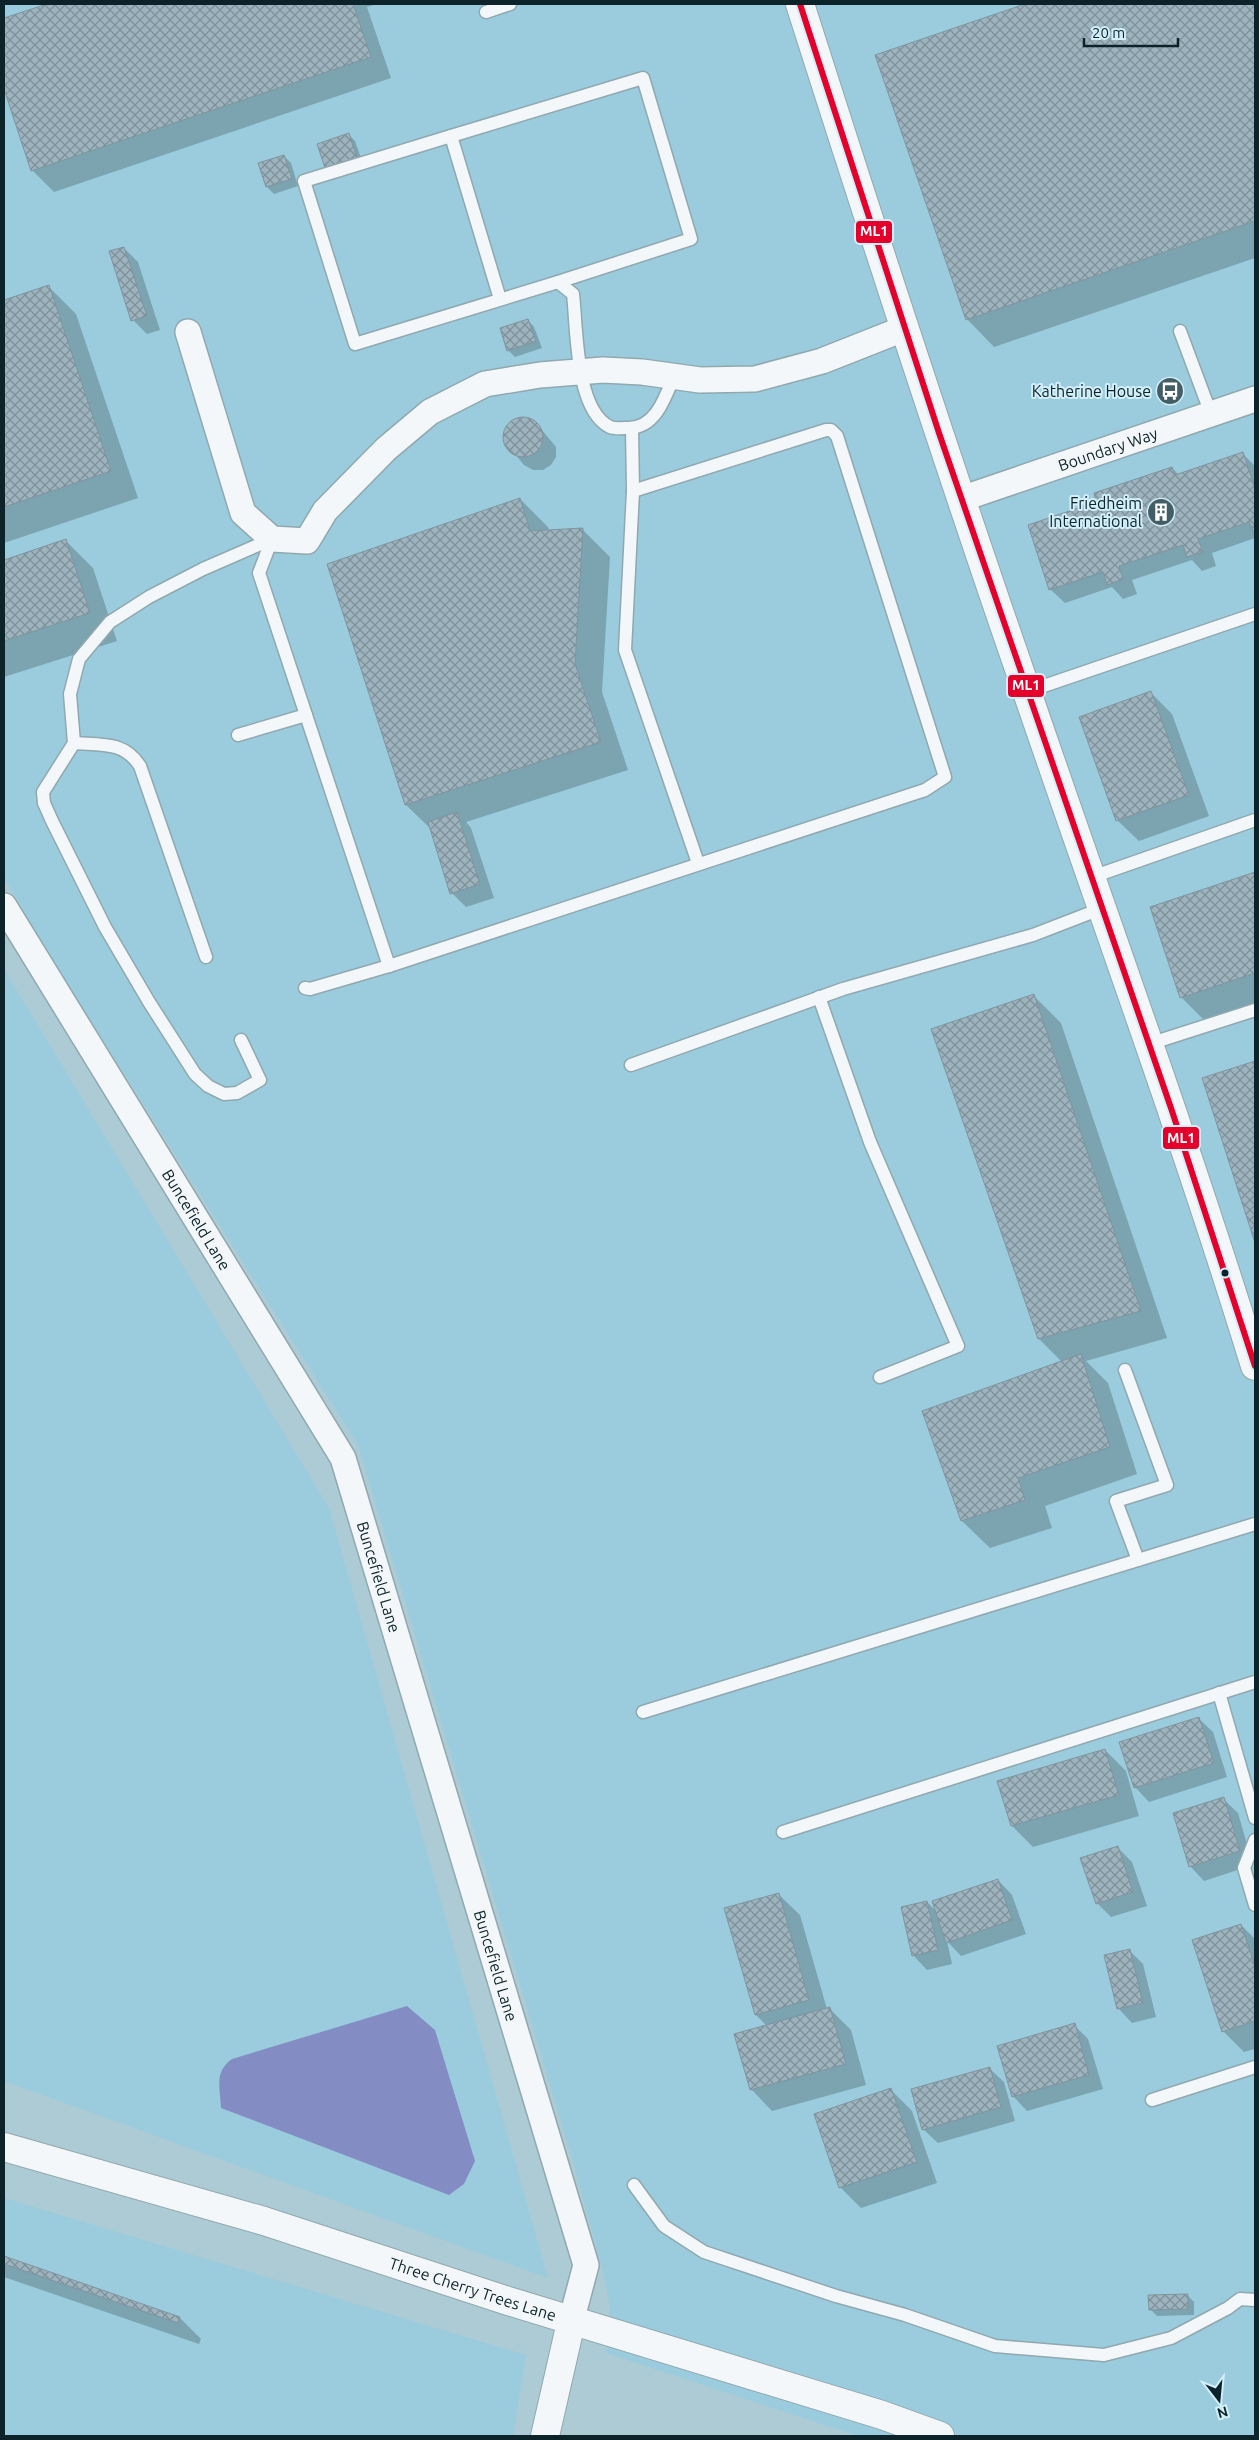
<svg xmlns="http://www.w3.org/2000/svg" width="1259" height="2440" font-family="Ubuntu,sans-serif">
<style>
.built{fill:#9accdd}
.water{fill:#838dc4}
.shadow{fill:#0003}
.building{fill:url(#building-cross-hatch);stroke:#7f959f}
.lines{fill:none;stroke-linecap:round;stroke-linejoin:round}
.lane-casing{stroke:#90a8af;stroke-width:15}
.street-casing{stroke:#90a8af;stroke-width:28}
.secondary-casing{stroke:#90a8af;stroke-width:30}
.lane{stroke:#f3f7f9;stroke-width:12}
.street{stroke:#f3f7f9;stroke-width:25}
.secondary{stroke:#f3f7f9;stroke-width:28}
.bus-1-casing{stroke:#d3eff9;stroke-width:10}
.bus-1{stroke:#e4002b;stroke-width:6}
.bus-dot{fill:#0c232a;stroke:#d3eff9;stroke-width:2}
.labels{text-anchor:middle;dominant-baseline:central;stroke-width:4;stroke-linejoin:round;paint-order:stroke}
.poi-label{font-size:16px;fill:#0c232a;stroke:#d3eff9;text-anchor:end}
.street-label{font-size:16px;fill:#0c232a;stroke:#d3eff9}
.line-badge{stroke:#d3eff9;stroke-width:2}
.badge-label{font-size:14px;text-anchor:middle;font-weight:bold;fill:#fff}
</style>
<defs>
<pattern id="building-cross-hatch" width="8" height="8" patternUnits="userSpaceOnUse" patternTransform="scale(1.25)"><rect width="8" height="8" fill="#9db3bd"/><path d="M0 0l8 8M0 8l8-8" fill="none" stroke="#7e919a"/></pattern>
</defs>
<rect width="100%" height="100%" fill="#accbd5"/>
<g class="built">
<path d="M 4,4 L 1255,4 L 1255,2436 L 858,2436 L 606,2353 L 610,2310 L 605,2278 L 572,2158 L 358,1445 L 44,946 L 4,877 Z"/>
<path d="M 4,969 L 329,1508 L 548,2278 L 4,2081 Z"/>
<path d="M 4,2198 L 526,2355 L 513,2436 L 4,2436 Z"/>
</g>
<path class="water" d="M 407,2006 L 435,2030 L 475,2161 L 464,2184 L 449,2195 L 221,2108 C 220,2087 214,2072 232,2059 Z"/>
<g class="shadow">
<path d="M 51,4 L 377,4 L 367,7 L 391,78 L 54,192 L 32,170 L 4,85 L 4,20 Z"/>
<path d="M 1029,4 L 1255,4 L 1255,258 L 994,347 L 967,319 L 877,56 Z"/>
<path d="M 348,134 L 355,141 L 363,164 L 333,174 L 326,167 Z"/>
<path d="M 284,156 L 291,163 L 298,186 L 274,194 L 267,187 L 260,164 Z"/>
<path d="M 124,248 L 138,262 L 160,330 L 147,334 L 133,320 Z"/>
<path d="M 49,287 L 76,314 L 138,498 L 4,543 L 4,302 Z"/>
<path d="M 528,320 L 534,327 L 542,348 L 515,357 L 508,350 Z"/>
<path d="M 528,418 L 537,424 L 556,447 L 556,457 L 551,465 L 543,470 L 533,470 L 524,465 L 505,442 L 504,432 L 510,423 L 518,419 Z"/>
<path d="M 1243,454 L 1255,466 L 1255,538 L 1212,553 L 1216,566 L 1202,571 L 1192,560 L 1132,580 L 1137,594 L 1123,599 L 1112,587 L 1065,603 L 1050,589 L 1098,503 L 1172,468 L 1179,475 Z"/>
<path d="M 520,499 L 548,527 L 549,531 L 583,530 L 610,557 L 602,692 L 628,770 L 466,822 L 471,828 L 494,898 L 466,907 L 452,893 L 432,830 L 406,805 L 329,565 Z"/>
<path d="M 66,541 L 93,568 L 117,641 L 4,677 L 4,561 Z"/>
<path d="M 1150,692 L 1172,714 L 1209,816 L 1139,841 L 1117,820 Z"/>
<path d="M 1255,874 L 1255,1009 L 1209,1025 L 1181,997 L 1152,908 Z"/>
<path d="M 1033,995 L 1061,1023 L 1167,1338 L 1086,1361 L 1108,1383 L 1137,1474 L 1045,1506 L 1052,1528 L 990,1548 L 962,1521 L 923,1411 L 1062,1362 L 1039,1339 L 933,1030 Z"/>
<path d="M 1255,1063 L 1255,1239 L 1204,1079 Z"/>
<path d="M 1198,1718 L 1213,1732 L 1227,1777 L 1149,1802 L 1135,1787 Z"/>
<path d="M 1105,1750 L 1126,1771 L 1139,1816 L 1033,1847 L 1012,1826 Z"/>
<path d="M 1223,1799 L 1238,1813 L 1253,1865 L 1204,1881 L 1190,1866 Z"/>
<path d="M 1118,1848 L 1132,1862 L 1147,1906 L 1111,1917 L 1097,1903 Z"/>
<path d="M 998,1880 L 1012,1895 L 1026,1934 L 961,1956 L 947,1941 L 952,1964 L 927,1970 L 913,1955 L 927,1902 L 937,1912 Z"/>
<path d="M 778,1894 L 800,1915 L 827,2009 L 830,2009 L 851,2030 L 866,2085 L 772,2111 L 751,2089 L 767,2026 L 756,2015 Z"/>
<path d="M 1241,1925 L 1255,1939 L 1255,2049 L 1244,2052 L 1223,2031 Z"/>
<path d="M 1129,1950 L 1143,1964 L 1156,2017 L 1132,2023 L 1118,2008 Z"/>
<path d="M 1074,2025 L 1088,2039 L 1103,2089 L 1027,2111 L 1013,2096 Z"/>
<path d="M 989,2068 L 1004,2082 L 1015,2121 L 938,2143 L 923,2129 Z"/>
<path d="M 891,2090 L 912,2111 L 937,2183 L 861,2208 L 840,2187 Z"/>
<path d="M 4,2258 L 180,2318 L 201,2339 L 199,2344 L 4,2277 Z"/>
<path d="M 1187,2295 L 1194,2302 L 1194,2315 L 1157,2316 L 1150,2309 Z"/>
</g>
<g class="building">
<path d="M 47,4 L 353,4 L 371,57 L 31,171 L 4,89 L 4,18 Z"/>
<path d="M 1025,4 L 1255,4 L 1255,221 L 966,320 L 875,55 Z"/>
<path d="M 349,133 L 357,158 L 325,168 L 317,144 Z"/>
<path d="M 284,155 L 292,179 L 266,187 L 258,163 Z"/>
<path d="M 124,247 L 147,316 L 131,321 L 109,251 Z"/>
<path d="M 49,285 L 111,471 L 4,507 L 4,300 Z"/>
<path d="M 528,319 L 536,341 L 507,351 L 500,328 Z"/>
<circle cx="523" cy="437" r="20"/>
<path d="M 1243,452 L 1255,488 L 1255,534 L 1249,522 L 1198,539 L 1203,552 L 1187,557 L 1183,545 L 1119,566 L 1123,579 L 1107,585 L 1103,572 L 1049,590 L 1028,525 L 1096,502 L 1094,493 L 1172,467 L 1175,475 Z"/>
<path d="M 520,498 L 530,531 L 583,528 L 575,664 L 601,742 L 405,805 L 327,564 Z"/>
<path d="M 66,539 L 90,613 L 4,641 L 4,560 Z"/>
<path d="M 1151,691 L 1189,795 L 1116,821 L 1079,717 Z"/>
<path d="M 457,812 L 480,884 L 450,894 L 428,822 Z"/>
<path d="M 1255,872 L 1255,973 L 1180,998 L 1150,907 Z"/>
<path d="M 1034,994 L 1141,1311 L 1038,1339 L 931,1029 Z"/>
<path d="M 1255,1061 L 1255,1243 L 1202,1078 Z"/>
<path d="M 1081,1354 L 1110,1447 L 1018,1478 L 1025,1500 L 961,1521 L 922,1411 Z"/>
<path d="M 1199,1717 L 1214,1763 L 1134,1788 L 1119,1742 Z"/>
<path d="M 1105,1749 L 1119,1795 L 1011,1826 L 997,1781 Z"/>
<path d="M 1224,1797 L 1240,1851 L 1189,1867 L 1173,1813 Z"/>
<path d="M 1118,1846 L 1133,1892 L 1096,1904 L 1080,1858 Z"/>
<path d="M 998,1879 L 1012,1920 L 946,1943 L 932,1901 Z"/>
<path d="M 779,1893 L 809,2000 L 755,2015 L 724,1908 Z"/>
<path d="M 927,1901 L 938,1950 L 912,1956 L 901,1907 Z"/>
<path d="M 1241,1924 L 1255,1966 L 1255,2021 L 1222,2032 L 1192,1940 Z"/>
<path d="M 1130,1949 L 1143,2003 L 1117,2009 L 1104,1955 Z"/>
<path d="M 830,2007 L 846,2064 L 750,2090 L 734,2034 Z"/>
<path d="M 1075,2023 L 1089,2075 L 1012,2097 L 997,2046 Z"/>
<path d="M 990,2067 L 1001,2107 L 922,2130 L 911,2089 Z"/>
<path d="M 891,2088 L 917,2162 L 839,2188 L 814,2114 Z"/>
<path d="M 4,2256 L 180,2317 L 178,2323 L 4,2264 Z"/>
<path d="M 1188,2294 L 1188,2309 L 1149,2310 L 1148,2295 Z"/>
</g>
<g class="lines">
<g class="lane-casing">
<g id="lane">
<path d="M 486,12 L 510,4"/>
<path d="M 451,136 L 643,78 L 691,239 L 558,282"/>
<path d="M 500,299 L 451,136 L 304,181 L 355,344 L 558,282 L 573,294 C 577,328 575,410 610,427 C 614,429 624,428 629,428 C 656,427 665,398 674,376"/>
<path d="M 1180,331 L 1211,414"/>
<path d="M 632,428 L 633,491 L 625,650 L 698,863"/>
<path d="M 272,539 L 259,573 L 389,966 L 925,790 L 945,777 L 837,436 L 831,430 L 826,430 L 633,491"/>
<path d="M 1026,692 L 1255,614"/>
<path d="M 238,735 L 306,715"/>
<path d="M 74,743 C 101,745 124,741 140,766 L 206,957"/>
<path d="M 1092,877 L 1255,820"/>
<path d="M 305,988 L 310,989 L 389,966"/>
<path d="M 819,997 L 870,1142 L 958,1346 L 880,1377"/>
<path d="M 241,1040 L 260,1080 L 237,1093 L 224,1094 L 208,1086 L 195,1074 L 149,1002 L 105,927 L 52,821 L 44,803 L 43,792 L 74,743 L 70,694 L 79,659 L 110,622 L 149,597 L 203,569 L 272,539"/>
<path d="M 1149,1044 L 1255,1010"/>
<path d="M 631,1065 L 843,989 L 1033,935 L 1103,908"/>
<path d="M 1125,1370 L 1167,1485 L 1116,1501 L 1138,1560"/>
<path d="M 1219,1693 L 1255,1818"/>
<path d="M 643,1712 L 1255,1524"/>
<path d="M 783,1832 L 1255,1682"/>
<path d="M 1255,1840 L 1244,1868 L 1255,1905"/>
<path d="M 1152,2100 L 1255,2067"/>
<path d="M 634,2185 L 664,2226 L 704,2252 L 836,2296 L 905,2315 L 995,2346 L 1104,2355 L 1171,2338 L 1228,2308 L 1240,2299 L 1255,2300"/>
</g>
</g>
<g class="street-casing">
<g id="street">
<path d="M 188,332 L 243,513 L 272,539 L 307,541 L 325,511 L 386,449 L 430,412 L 485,384 L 540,375 L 603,370 L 642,372 L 700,380 L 755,379 L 822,361 L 903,329"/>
<path id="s1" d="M 961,499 L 1255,399"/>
<path id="s2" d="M 4,906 L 343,1458 L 586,2265 L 572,2318"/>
</g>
</g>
<g class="secondary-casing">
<g id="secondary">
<path d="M 800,4 C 873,233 947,462 1026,689 C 1103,915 1185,1138 1255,1366"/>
<path id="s3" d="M 4,2147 L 264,2221 L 505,2300 L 882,2415 L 940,2436"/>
<path d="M 545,2436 L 572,2318"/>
</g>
</g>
<use href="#lane" class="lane"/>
<use href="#street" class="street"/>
<use href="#secondary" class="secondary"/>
<g class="bus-1-casing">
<path id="bus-1" d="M 800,4 L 939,433 L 1172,1111 L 1255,1366"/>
</g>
<use href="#bus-1" class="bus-1"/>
</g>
<defs>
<g id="bus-disc" transform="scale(1.4375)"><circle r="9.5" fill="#445e66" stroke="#d3eff9"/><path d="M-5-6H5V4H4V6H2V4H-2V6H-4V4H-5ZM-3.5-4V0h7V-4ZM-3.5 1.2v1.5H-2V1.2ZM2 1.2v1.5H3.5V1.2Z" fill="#fff"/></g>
<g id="building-disc" transform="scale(1.4375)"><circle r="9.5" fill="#445e66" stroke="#d3eff9"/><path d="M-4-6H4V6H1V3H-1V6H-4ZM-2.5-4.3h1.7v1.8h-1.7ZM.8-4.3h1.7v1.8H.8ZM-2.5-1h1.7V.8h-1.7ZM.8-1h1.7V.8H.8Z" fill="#fff"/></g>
</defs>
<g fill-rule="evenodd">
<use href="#bus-disc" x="1170" y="391"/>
<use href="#building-disc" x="1161" y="512"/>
</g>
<circle class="bus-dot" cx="1225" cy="1273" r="4.5"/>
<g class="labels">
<g class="poi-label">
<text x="1151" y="391">Katherine House</text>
<text x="1142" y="503">Friedheim<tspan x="1142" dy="18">International</tspan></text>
</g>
<g class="street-label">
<text stroke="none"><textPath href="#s1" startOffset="155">Boundary Way</textPath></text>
<text stroke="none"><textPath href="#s2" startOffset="368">Buncefield Lane</textPath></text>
<text stroke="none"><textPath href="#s2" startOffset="772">Buncefield Lane</textPath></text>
<text stroke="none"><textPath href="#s2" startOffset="1178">Buncefield Lane</textPath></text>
<text stroke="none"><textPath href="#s3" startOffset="490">Three Cherry Trees Lane</textPath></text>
</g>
</g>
<g class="line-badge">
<rect x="855" y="220" width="38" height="24" rx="5" fill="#e4002b"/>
<rect x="1007" y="674" width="38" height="24" rx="5" fill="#e4002b"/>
<rect x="1162" y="1126" width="38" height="24" rx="5" fill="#e4002b"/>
</g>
<g class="badge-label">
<text x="874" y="236">ML1</text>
<text x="1026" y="690">ML1</text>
<text x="1181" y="1143">ML1</text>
</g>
<rect width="1259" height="2440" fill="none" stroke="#0c232a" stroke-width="10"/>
<g transform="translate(1219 2400) rotate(164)" stroke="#d3eff9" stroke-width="4" paint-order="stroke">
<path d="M0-4L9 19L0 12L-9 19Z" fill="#0c232a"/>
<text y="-8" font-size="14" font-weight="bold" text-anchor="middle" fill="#0c232a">N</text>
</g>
<path d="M1084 38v8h94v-8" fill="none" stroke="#0c232a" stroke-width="2.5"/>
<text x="1092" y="38" font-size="15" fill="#0c232a" stroke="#d3eff9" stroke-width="4" paint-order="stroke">20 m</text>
</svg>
